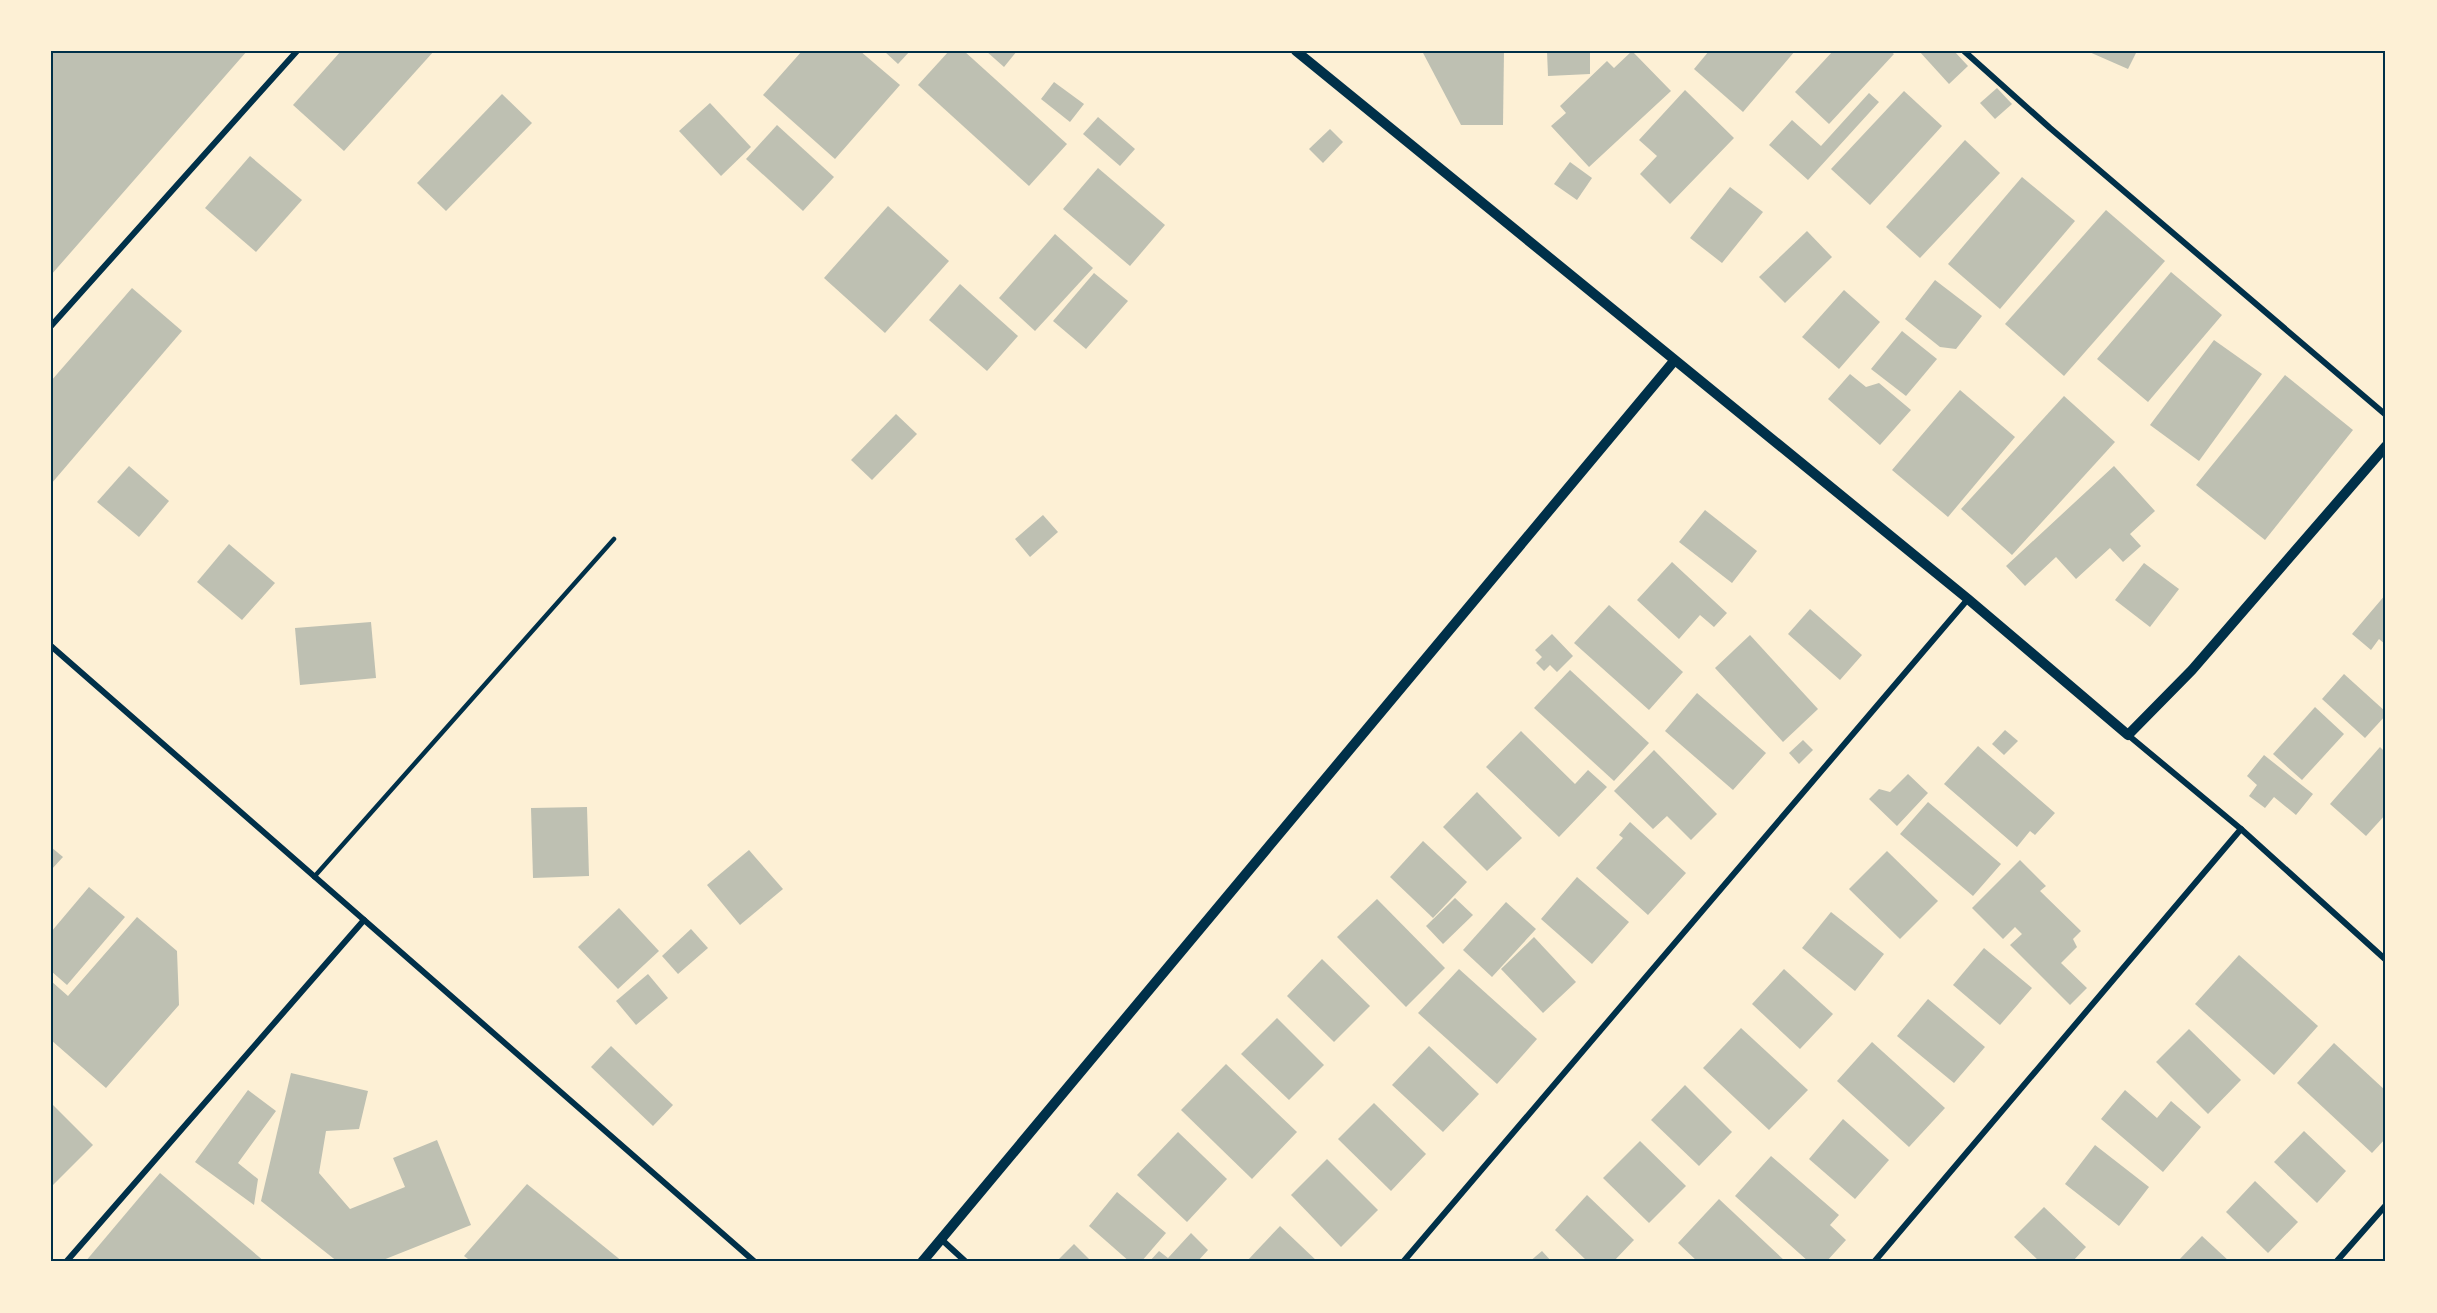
<svg xmlns="http://www.w3.org/2000/svg" width="2437" height="1313" font-family="'Nunito Sans',sans-serif">
<style>
.building{fill:#bec0b2}
.lines{fill:none;stroke-linecap:round;stroke-linejoin:round}
.service{stroke:#003049;stroke-width:4.5}
.minor{stroke:#003049;stroke-width:6}
.tertiary{stroke:#003049;stroke-width:10}
.neatline{fill:none;stroke:#003049;stroke-width:2}
</style>
<rect width="100%" height="100%" fill="#fdf0d5"/>
<g class="building">
<path d="M 51,51 L 247,51 L 51,275 Z"/>
<path d="M 341,51 L 434,51 L 344,151 L 293,105 Z"/>
<path d="M 802,51 L 860,51 L 900,85 L 835,159 L 763,95 Z"/>
<path d="M 884,51 L 910,51 L 898,64 Z"/>
<path d="M 949,51 L 964,51 L 1067,144 L 1029,186 L 918,85 Z"/>
<path d="M 986,51 L 1017,51 L 1004,67 Z"/>
<path d="M 1422,51 L 1504,51 L 1503,125 L 1461,125 Z"/>
<path d="M 1547,51 L 1590,51 L 1590,74 L 1548,76 Z"/>
<path d="M 1632,51 L 1671,91 L 1589,167 L 1551,126 L 1566,113 L 1560,106 L 1607,61 L 1614,68 Z"/>
<path d="M 1709,51 L 1795,51 L 1743,112 L 1694,69 Z"/>
<path d="M 1833,51 L 1890,51 L 1894,54 L 1829,124 L 1795,92 Z"/>
<path d="M 1919,51 L 1954,51 L 1968,66 L 1949,84 Z"/>
<path d="M 2087,51 L 2137,51 L 2128,69 Z"/>
<path d="M 1054,82 L 1084,104 L 1070,122 L 1041,99 Z"/>
<path d="M 1997,88 L 2012,104 L 1995,119 L 1980,103 Z"/>
<path d="M 1685,90 L 1734,138 L 1670,204 L 1640,174 L 1657,156 L 1639,140 Z"/>
<path d="M 1904,91 L 1942,126 L 1870,205 L 1831,169 Z"/>
<path d="M 1869,93 L 1879,102 L 1808,180 L 1769,145 L 1792,120 L 1821,146 Z"/>
<path d="M 502,94 L 532,123 L 446,211 L 417,183 Z"/>
<path d="M 710,103 L 751,147 L 721,176 L 679,131 Z"/>
<path d="M 1098,117 L 1135,149 L 1120,166 L 1083,134 Z"/>
<path d="M 777,125 L 834,177 L 803,211 L 746,159 Z"/>
<path d="M 1330,129 L 1343,142 L 1323,163 L 1309,149 Z"/>
<path d="M 1965,140 L 2000,173 L 1920,258 L 1886,227 Z"/>
<path d="M 250,156 L 302,200 L 256,252 L 205,208 Z"/>
<path d="M 1570,162 L 1592,178 L 1577,200 L 1554,184 Z"/>
<path d="M 1098,168 L 1165,225 L 1130,266 L 1063,209 Z"/>
<path d="M 2022,177 L 2075,221 L 2000,309 L 1948,264 Z"/>
<path d="M 1730,187 L 1763,212 L 1722,263 L 1690,238 Z"/>
<path d="M 888,206 L 949,261 L 885,333 L 824,278 Z"/>
<path d="M 2106,210 L 2165,261 L 2064,376 L 2005,324 Z"/>
<path d="M 1807,231 L 1832,257 L 1785,303 L 1759,277 Z"/>
<path d="M 1055,234 L 1093,268 L 1035,331 L 999,298 Z"/>
<path d="M 2171,272 L 2222,315 L 2148,402 L 2097,359 Z"/>
<path d="M 1094,273 L 1128,301 L 1086,349 L 1053,321 Z"/>
<path d="M 1935,280 L 1982,316 L 1956,349 L 1940,347 L 1905,319 Z"/>
<path d="M 960,284 L 1018,336 L 987,371 L 929,320 Z"/>
<path d="M 132,288 L 182,331 L 51,484 L 51,381 Z"/>
<path d="M 1844,290 L 1880,322 L 1839,369 L 1802,337 Z"/>
<path d="M 1902,331 L 1937,359 L 1906,396 L 1871,369 Z"/>
<path d="M 2214,340 L 2262,374 L 2199,461 L 2150,425 Z"/>
<path d="M 1850,374 L 1866,387 L 1879,383 L 1911,410 L 1880,445 L 1828,399 Z"/>
<path d="M 2285,375 L 2353,430 L 2265,540 L 2196,485 Z"/>
<path d="M 1960,390 L 2015,437 L 1948,517 L 1892,470 Z"/>
<path d="M 2064,396 L 2115,442 L 2012,555 L 1961,509 Z"/>
<path d="M 896,414 L 917,434 L 872,480 L 851,460 Z"/>
<path d="M 129,466 L 169,501 L 139,537 L 97,502 Z"/>
<path d="M 2114,466 L 2155,511 L 2130,534 L 2141,546 L 2123,562 L 2110,548 L 2076,579 L 2056,557 L 2025,586 L 2006,566 Z"/>
<path d="M 1705,510 L 1757,551 L 1732,583 L 1679,542 Z"/>
<path d="M 1043,515 L 1058,532 L 1030,557 L 1015,539 Z"/>
<path d="M 229,544 L 275,583 L 242,620 L 197,582 Z"/>
<path d="M 1672,562 L 1727,613 L 1714,627 L 1700,615 L 1679,639 L 1637,600 Z"/>
<path d="M 2144,563 L 2179,589 L 2150,627 L 2115,600 Z"/>
<path d="M 2386,594 L 2386,645 L 2379,639 L 2371,650 L 2352,634 Z"/>
<path d="M 1609,605 L 1683,672 L 1649,710 L 1574,643 Z"/>
<path d="M 1810,609 L 1862,655 L 1840,680 L 1788,634 Z"/>
<path d="M 371,622 L 376,678 L 300,685 L 295,628 Z"/>
<path d="M 1552,634 L 1573,656 L 1557,672 L 1550,665 L 1544,671 L 1536,663 L 1542,657 L 1535,650 Z"/>
<path d="M 1750,635 L 1818,709 L 1783,742 L 1715,668 Z"/>
<path d="M 1570,670 L 1649,743 L 1614,781 L 1534,708 Z"/>
<path d="M 2344,674 L 2386,712 L 2386,715 L 2365,738 L 2322,699 Z"/>
<path d="M 1697,693 L 1766,753 L 1733,790 L 1665,731 Z"/>
<path d="M 2315,707 L 2344,734 L 2302,780 L 2273,754 Z"/>
<path d="M 2005,730 L 2018,741 L 2004,755 L 1992,744 Z"/>
<path d="M 1521,731 L 1575,784 L 1588,770 L 1607,787 L 1559,837 L 1486,767 Z"/>
<path d="M 1803,740 L 1813,750 L 1799,764 L 1789,753 Z"/>
<path d="M 1978,746 L 2055,813 L 2035,835 L 2030,831 L 2017,847 L 1944,784 Z"/>
<path d="M 2380,747 L 2386,753 L 2386,814 L 2366,836 L 2330,804 Z"/>
<path d="M 1654,750 L 1717,814 L 1691,840 L 1667,816 L 1653,829 L 1614,791 Z"/>
<path d="M 2264,755 L 2313,794 L 2296,815 L 2274,797 L 2265,808 L 2249,796 L 2257,785 L 2247,776 Z"/>
<path d="M 1908,774 L 1928,793 L 1897,826 L 1869,799 L 1879,789 L 1890,792 Z"/>
<path d="M 1477,792 L 1522,838 L 1487,871 L 1443,827 Z"/>
<path d="M 1928,802 L 2001,864 L 1973,896 L 1900,834 Z"/>
<path d="M 587,807 L 589,876 L 533,878 L 531,808 Z"/>
<path d="M 1630,822 L 1686,873 L 1648,915 L 1596,868 L 1623,838 L 1619,835 Z"/>
<path d="M 1423,841 L 1467,882 L 1433,918 L 1390,877 Z"/>
<path d="M 51,847 L 63,857 L 51,870 Z"/>
<path d="M 749,850 L 783,889 L 740,925 L 707,885 Z"/>
<path d="M 1887,851 L 1938,901 L 1900,939 L 1849,889 Z"/>
<path d="M 2020,860 L 2046,886 L 2040,891 L 2081,931 L 2073,939 L 2077,947 L 2061,963 L 2087,988 L 2070,1005 L 2010,945 L 2022,934 L 2015,927 L 2003,939 L 1972,908 Z"/>
<path d="M 1577,877 L 1629,922 L 1592,964 L 1541,919 Z"/>
<path d="M 89,887 L 125,917 L 67,985 L 51,971 L 51,932 Z"/>
<path d="M 1455,898 L 1473,915 L 1443,944 L 1426,926 Z"/>
<path d="M 1377,899 L 1445,968 L 1406,1007 L 1337,937 Z"/>
<path d="M 1506,902 L 1536,929 L 1492,977 L 1463,950 Z"/>
<path d="M 619,908 L 659,951 L 618,989 L 578,947 Z"/>
<path d="M 1831,912 L 1884,954 L 1855,991 L 1802,948 Z"/>
<path d="M 137,917 L 177,951 L 179,1005 L 106,1088 L 51,1040 L 51,981 L 68,996 Z"/>
<path d="M 691,929 L 708,948 L 678,974 L 662,956 Z"/>
<path d="M 1534,937 L 1576,982 L 1543,1013 L 1501,969 Z"/>
<path d="M 1984,948 L 2032,988 L 2000,1025 L 1953,985 Z"/>
<path d="M 2239,955 L 2318,1026 L 2274,1075 L 2195,1004 Z"/>
<path d="M 1322,959 L 1370,1006 L 1334,1042 L 1287,996 Z"/>
<path d="M 1459,969 L 1537,1039 L 1497,1084 L 1418,1013 Z"/>
<path d="M 1784,969 L 1833,1014 L 1800,1049 L 1752,1004 Z"/>
<path d="M 648,974 L 668,998 L 636,1025 L 616,1001 Z"/>
<path d="M 1928,999 L 1985,1047 L 1954,1083 L 1897,1036 Z"/>
<path d="M 1277,1018 L 1324,1065 L 1289,1100 L 1241,1054 Z"/>
<path d="M 1741,1028 L 1808,1090 L 1769,1130 L 1703,1068 Z"/>
<path d="M 2189,1029 L 2241,1080 L 2208,1114 L 2156,1062 Z"/>
<path d="M 1872,1042 L 1945,1108 L 1909,1147 L 1837,1081 Z"/>
<path d="M 2334,1043 L 2386,1091 L 2386,1138 L 2372,1153 L 2297,1083 Z"/>
<path d="M 611,1046 L 673,1105 L 653,1126 L 591,1067 Z"/>
<path d="M 1429,1046 L 1479,1094 L 1443,1132 L 1392,1085 Z"/>
<path d="M 1226,1064 L 1297,1132 L 1252,1179 L 1181,1110 Z"/>
<path d="M 291,1073 L 368,1091 L 359,1129 L 326,1131 L 319,1173 L 350,1209 L 405,1187 L 393,1158 L 437,1140 L 471,1225 L 378,1262 L 338,1262 L 261,1201 Z"/>
<path d="M 1685,1085 L 1732,1132 L 1699,1166 L 1651,1120 Z"/>
<path d="M 248,1090 L 276,1111 L 238,1163 L 258,1179 L 254,1205 L 195,1162 Z"/>
<path d="M 2125,1090 L 2157,1118 L 2171,1101 L 2201,1127 L 2163,1172 L 2101,1119 Z"/>
<path d="M 51,1103 L 93,1145 L 51,1187 Z"/>
<path d="M 1374,1103 L 1426,1154 L 1391,1191 L 1338,1139 Z"/>
<path d="M 1843,1119 L 1889,1160 L 1855,1199 L 1809,1159 Z"/>
<path d="M 2304,1131 L 2346,1171 L 2317,1203 L 2274,1162 Z"/>
<path d="M 1178,1132 L 1227,1179 L 1187,1222 L 1137,1175 Z"/>
<path d="M 1640,1141 L 1686,1186 L 1649,1223 L 1603,1178 Z"/>
<path d="M 2095,1145 L 2149,1187 L 2119,1226 L 2065,1184 Z"/>
<path d="M 1771,1156 L 1839,1215 L 1830,1225 L 1846,1240 L 1826,1262 L 1809,1262 L 1735,1196 Z"/>
<path d="M 1327,1159 L 1378,1210 L 1341,1247 L 1291,1195 Z"/>
<path d="M 160,1173 L 265,1262 L 85,1262 Z"/>
<path d="M 2255,1181 L 2298,1222 L 2268,1253 L 2226,1212 Z"/>
<path d="M 527,1184 L 623,1262 L 472,1262 L 464,1256 Z"/>
<path d="M 1117,1192 L 1166,1233 L 1141,1262 L 1130,1262 L 1089,1226 Z"/>
<path d="M 1587,1195 L 1634,1240 L 1613,1262 L 1588,1262 L 1555,1230 Z"/>
<path d="M 1719,1199 L 1786,1262 L 1698,1262 L 1678,1243 Z"/>
<path d="M 2044,1207 L 2086,1247 L 2072,1262 L 2040,1262 L 2014,1237 Z"/>
<path d="M 1280,1226 L 1318,1262 L 1246,1262 Z"/>
<path d="M 1191,1233 L 1208,1250 L 1197,1262 L 1149,1262 L 1159,1251 L 1168,1258 Z"/>
<path d="M 2202,1236 L 2230,1262 L 2177,1262 Z"/>
<path d="M 1074,1244 L 1092,1262 L 1056,1262 Z"/>
<path d="M 1542,1251 L 1552,1262 L 1529,1262 Z"/>
</g>
<g class="lines">
<path class="service" d="M 314,877 L 614,539"/>
<g class="minor">
<path d="M 1964,51 L 2050,128 L 2386,415"/>
<path d="M 51,326 L 297,51"/>
<path d="M 51,646 L 755,1262"/>
<path d="M 2128,735 L 2241,829 L 2386,960"/>
<path d="M 941,1239 L 966,1262"/>
<path d="M 66,1262 L 364,920"/>
<path d="M 1403,1262 L 1968,599"/>
<path d="M 1874,1262 L 2241,829"/>
<path d="M 2336,1262 L 2386,1205"/>
</g>
<g class="tertiary">
<path d="M 1296,51 L 1968,599 L 2128,735 L 2192,670 L 2386,446"/>
<path d="M 922,1262 L 1674,361"/>
</g>
</g>
<rect width="2437" height="1313" fill="none" stroke="#fdf0d5" stroke-width="105"/>
<rect x="52" y="52" width="2332" height="1208" class="neatline"/>
</svg>
